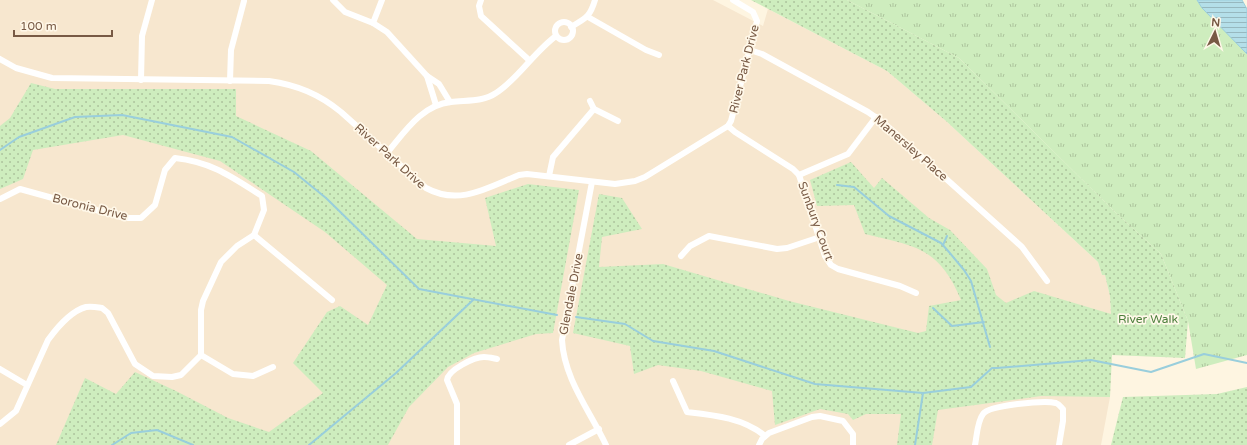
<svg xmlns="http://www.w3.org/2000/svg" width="1247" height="445" font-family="'Varela Round',sans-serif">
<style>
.residential{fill:#f7e7cf}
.grass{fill:url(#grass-tufts)}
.park{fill:url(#park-dots)}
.water{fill:url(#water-rules);stroke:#99cedc}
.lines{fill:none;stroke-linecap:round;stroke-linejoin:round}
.stream{stroke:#99cedc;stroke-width:2}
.minor{stroke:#fff;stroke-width:6}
.labels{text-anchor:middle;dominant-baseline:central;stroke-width:3.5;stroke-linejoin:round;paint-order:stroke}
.street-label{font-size:12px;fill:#785a45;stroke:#fff8e9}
.park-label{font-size:12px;fill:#4c7f3c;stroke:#fff8e9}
</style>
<defs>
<pattern id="grass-tufts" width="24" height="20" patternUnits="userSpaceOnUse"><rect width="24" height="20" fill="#ceedbe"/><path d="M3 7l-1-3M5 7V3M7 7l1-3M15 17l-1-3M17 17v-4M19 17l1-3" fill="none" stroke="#acc39c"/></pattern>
<pattern id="park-dots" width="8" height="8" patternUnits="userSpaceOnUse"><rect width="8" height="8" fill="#ceedbe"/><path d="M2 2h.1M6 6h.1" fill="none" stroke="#acc39c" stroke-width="1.8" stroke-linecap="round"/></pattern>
<pattern id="water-rules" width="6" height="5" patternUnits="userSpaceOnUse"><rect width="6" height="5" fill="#b4dfe9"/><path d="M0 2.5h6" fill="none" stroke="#97b8bf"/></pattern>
</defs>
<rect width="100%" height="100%" fill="#fef5e1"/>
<path class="residential" d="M 0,0 L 713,0 L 763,26 L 768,9 L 887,71 L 946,121 L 1098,262 L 1102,275 L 1105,275 L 1110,296 L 1111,314 L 1110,397 L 1101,445 L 0,445 Z"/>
<path class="grass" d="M 847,0 L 1198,0 L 1247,45 L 1247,355 L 1196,369 L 1188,321 L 1161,254 L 1114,211 L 959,58 Z"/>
<g class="park">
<path d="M 751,0 L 847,0 L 959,58 L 1114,211 L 1161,254 L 1188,321 L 1185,358 L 1112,355 L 1110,397 L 1041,396 L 938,410 L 932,445 L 897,445 L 901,414 L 866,414 L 853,420 L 848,414 L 820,409 L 775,425 L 772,391 L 701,371 L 658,365 L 634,374 L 630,346 L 573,333 L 599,194 L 622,198 L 642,229 L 602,237 L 599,267 L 663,264 L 789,301 L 918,333 L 926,331 L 929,306 L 961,300 C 939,247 915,246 865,234 L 854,205 L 817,206 L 810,180 L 851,162 L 874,188 L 882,178 L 929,218 L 950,230 L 987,269 L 996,295 L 1006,303 L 1034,291 L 1111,314 L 1110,296 L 1105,275 L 1102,275 L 1098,262 L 946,121 L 887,71 Z"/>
<path d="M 31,83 L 55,89 L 236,89 L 236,116 L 311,151 L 417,239 L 496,246 L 485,198 L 528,184 L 579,190 L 553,333 L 536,334 L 474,353 L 448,367 L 409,407 L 388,445 L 56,445 L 85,378 L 116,394 L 135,372 L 176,391 L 228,418 L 269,432 L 323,393 L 293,363 L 327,312 L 340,306 L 368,325 L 387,285 L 325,232 L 220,161 L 123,135 L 33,150 L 23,179 L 0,189 L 0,126 L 10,118 Z"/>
<path d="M 1247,387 L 1247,445 L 1111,445 L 1123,397 L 1217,394 Z"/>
</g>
<path class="water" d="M 1197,0 L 1242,0 L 1247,9 L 1247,54 L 1202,8 Z"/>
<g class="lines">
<g class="stream">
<path d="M 0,150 L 19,137 L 75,117 L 122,115 L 232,137 L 294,172 L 326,198 L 419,289 L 557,315"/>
<path d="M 837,185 L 854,187 L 889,216 L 941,243 L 949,252 L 964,270 L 971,281 L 990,347"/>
<path d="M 943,245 L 947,236"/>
<path d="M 933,308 L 952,326 L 984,322"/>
<path d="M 576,317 L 625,324 L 653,341 L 714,351 L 815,384 L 923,393 L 971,387 L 992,368 L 997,368 L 1091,360 L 1151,372 L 1204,354 L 1247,363"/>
<path d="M 112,445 L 131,433 L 157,430 L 193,445"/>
<path d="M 309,445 L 396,373 L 473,300"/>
<path d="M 915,445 L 923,393"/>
</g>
<g class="minor">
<path d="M 333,0 L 345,12 L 373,23 L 387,32 L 427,76 L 439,84 L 450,102"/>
<path d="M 481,0 L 479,6 L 481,16 L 529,60"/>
<path d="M 588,17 L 646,50 L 659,55"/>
<circle cx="564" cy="31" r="9"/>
<path d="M 373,23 L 382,0"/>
<path d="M 571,27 C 586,18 590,17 595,0"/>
<path d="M 750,50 L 762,54 L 868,112 L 885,124 L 1011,237 L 1022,247 L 1047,281"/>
<path d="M 0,59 L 16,68 L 52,78 L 269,81 C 297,85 319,94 341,112 L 426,188 C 459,206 487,188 519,175 L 527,174 L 615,184 L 635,181 L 645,177 L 728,126 L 731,121 L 757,21 L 753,12 L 733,0"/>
<path d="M 427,76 L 436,105"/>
<path d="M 141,80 L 142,36 L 152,0"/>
<path d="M 230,81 L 231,50 L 244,1"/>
<path d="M 590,101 L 594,109 L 618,121"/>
<path d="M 728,126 L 735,132 L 793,169 L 799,175 L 825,256 L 831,265 L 838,269 L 900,286 L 916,293"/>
<path d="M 386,154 C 404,133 421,105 451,102 C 466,100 483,102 496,93 C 517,80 534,52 556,36"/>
<path d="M 799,175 L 848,154 L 876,117"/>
<path d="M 549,176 L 553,157 L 594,109"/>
<path d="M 592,182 L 562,340 C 564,379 590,411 606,445"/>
<path d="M 0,199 L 20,189 L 125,218 L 141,218 L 155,205 L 165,170 L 175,158 C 212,162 232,177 262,196 L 264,210 L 254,235 L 237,246 L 221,262 L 203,301 L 201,310 L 201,355 L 181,375 L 172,377 L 153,376 L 135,364 L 108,313 L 102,308 C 96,307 91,306 86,307 C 71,311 56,329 48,340 L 16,411 L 0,424"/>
<path d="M 254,235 L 332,300"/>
<path d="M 681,256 L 690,246 L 709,236 L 777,249 L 787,248 L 820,237"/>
<path d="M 201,355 L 233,374 L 253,376 L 273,367"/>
<path d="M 0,369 L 27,385"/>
<path d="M 673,381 L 687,412 C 714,415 744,418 765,436"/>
<path d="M 457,445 L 457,404 L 447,380 C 448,370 474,357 484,357 C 488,357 492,358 497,359"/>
<path d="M 569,445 L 599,429"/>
<path d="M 759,445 L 762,439 L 769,433 L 812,417 L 820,416 L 843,421 L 853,434 L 853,445"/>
<path d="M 975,445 C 977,436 977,422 983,414 C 989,405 1045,400 1056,403 C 1059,404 1061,407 1063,409 L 1063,421 L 1059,445"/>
</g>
</g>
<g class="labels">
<g class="street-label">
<text transform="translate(744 69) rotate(-76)">River Park Drive</text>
<text transform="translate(911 148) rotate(41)">Manersley Place</text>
<text transform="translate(390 156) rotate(42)">River Park Drive</text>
<text transform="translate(90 207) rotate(14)">Boronia Drive</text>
<text transform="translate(816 221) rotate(70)">Sunbury Court</text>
<text transform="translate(571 294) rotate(-79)">Glendale Drive</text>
</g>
<g class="park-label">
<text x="1148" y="319">River Walk</text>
</g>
</g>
<g transform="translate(1215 32) rotate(5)" stroke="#fff8e9" stroke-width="3" paint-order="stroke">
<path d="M0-3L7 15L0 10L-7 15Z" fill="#785a45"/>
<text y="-6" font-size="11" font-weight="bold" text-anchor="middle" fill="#785a45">N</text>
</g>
<path d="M14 30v6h98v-6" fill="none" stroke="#785a45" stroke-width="2"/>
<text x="20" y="30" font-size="12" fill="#785a45" stroke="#fff8e9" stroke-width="3" paint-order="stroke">100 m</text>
</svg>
